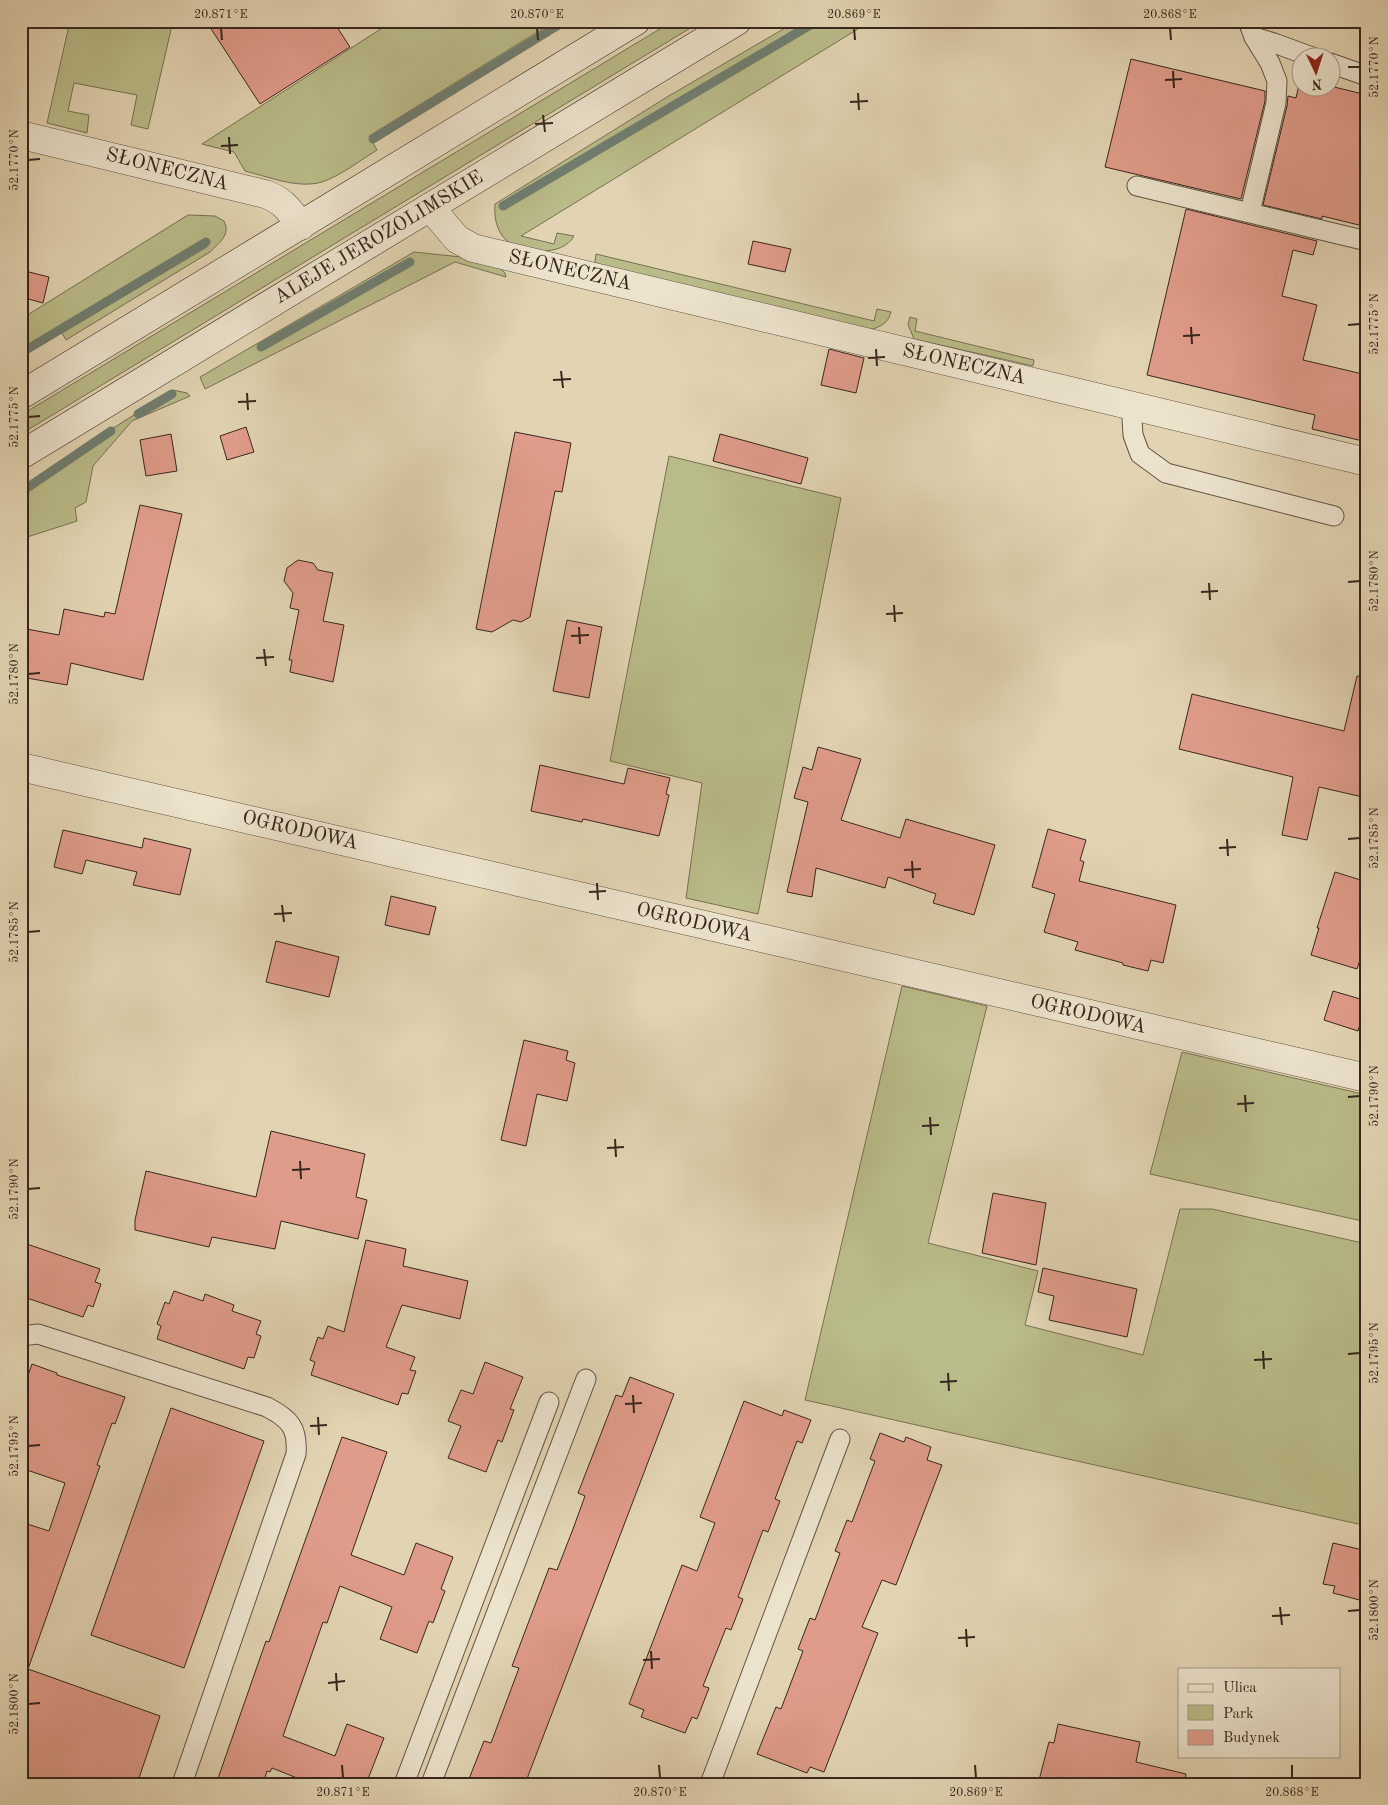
<svg xmlns="http://www.w3.org/2000/svg" width="1388" height="1805" font-family="'Old Standard TT',serif">
<style>
.green{fill:#b9bb88;stroke:#787054}
.lines{fill:none;stroke-linecap:round;stroke-linejoin:round}
.stream{stroke:#707e71;stroke-width:9}
.building{fill:#e09c8a;stroke:#38261f}
.service-casing{stroke:#625244;stroke-width:21}
.minor-casing{stroke:#625244;stroke-width:29}
.secondary-casing{stroke:#38261f;stroke-width:29}
.service{stroke:#ece3cd;stroke-width:19}
.minor{stroke:#ece3cd;stroke-width:28}
.secondary{stroke:#ece3cd;stroke-width:28}
.ticks{fill:none;stroke:#38261f;stroke-width:2}
.labels{text-anchor:middle;dominant-baseline:central;stroke-width:4.5;stroke-linejoin:round;paint-order:stroke}
.street-label{font-size:20px;fill:#38261f;stroke:#ece3cd}
.neatline{fill:none;stroke:#38261f;stroke-width:2}
.ticks-label{font-size:12px;text-anchor:middle;fill:#38261f}
</style>
<rect width="100%" height="100%" fill="#e2d4b2"/>
<filter id="stains"><feTurbulence type="fractalNoise" baseFrequency=".004" numOctaves="4"/><feColorMatrix values="0 0 0 0 .2 0 0 0 0 .09 0 0 0 0 .02 0 0 0 .5 -.17"/></filter>
<radialGradient id="worn" r=".72"><stop offset=".6" stop-color="#630" stop-opacity="0"/><stop offset="1" stop-color="#630" stop-opacity=".3"/></radialGradient>
<g class="green">
<path d="M 70,21 L 173,21 L 148,129 L 131,125 L 137,95 L 74,83 L 68,111 L 89,115 L 87,133 L 47,123 Z"/>
<path d="M 393,21 L 555,21 L 369,136 L 377,150 C 361,160 340,176 322,182 C 298,189 269,177 245,171 L 234,152 L 202,144 Z"/>
<path d="M 673,21 L 702,21 L 21,434 L 21,415 Z"/>
<path d="M 797,21 L 871,21 L 521,236 L 554,244 L 557,233 L 574,236 C 563,257 521,254 506,240 C 496,230 494,217 495,204 L 667,97 Z"/>
<path d="M 188,215 L 215,216 L 224,221 C 231,235 219,243 210,252 L 66,340 L 62,333 L 207,247 L 202,240 L 21,349 L 21,319 Z"/>
<path d="M 414,252 L 461,257 L 500,268 L 505,273 L 506,277 L 455,262 L 205,389 L 200,377 Z"/>
<path d="M 596,254 L 874,321 L 877,309 L 891,312 C 888,324 880,327 869,330 L 598,265 L 595,262 Z"/>
<path d="M 910,317 L 917,319 L 915,331 L 1034,360 L 1033,366 L 914,339 L 908,325 Z"/>
<path d="M 173,390 L 187,393 L 190,396 L 132,421 L 93,466 L 86,502 L 75,508 L 77,521 L 21,539 L 21,487 Z"/>
<path d="M 669,456 L 841,498 L 758,914 L 686,898 L 702,783 L 610,761 Z"/>
<path d="M 902,986 L 987,1006 L 928,1243 L 1038,1271 L 1025,1325 L 1143,1355 L 1180,1209 L 1212,1209 L 1367,1244 L 1367,1526 L 805,1400 Z"/>
<path d="M 1182,1052 L 1367,1095 L 1367,1222 L 1150,1174 Z"/>
</g>
<g class="lines">
<g class="stream">
<path d="M 373,139 L 565,21"/>
<path d="M 503,206 L 817,21"/>
<path d="M 261,347 L 410,262"/>
<path d="M 21,353 L 206,242"/>
<path d="M 138,414 L 172,394"/>
<path d="M 21,492 L 111,431"/>
</g>
</g>
<g class="building">
<path d="M 206,21 L 333,21 L 350,47 L 260,104 Z"/>
<path d="M 1131,59 L 1265,91 L 1265,101 L 1241,199 L 1105,167 Z"/>
<path d="M 1300,80 L 1300,88 L 1330,88 L 1330,86 L 1367,95 L 1367,227 L 1322,216 L 1322,219 L 1263,205 L 1287,106 L 1288,96 L 1296,98 Z"/>
<path d="M 1186,209 L 1317,241 L 1313,255 L 1293,250 L 1282,296 L 1317,305 L 1303,360 L 1367,375 L 1367,442 L 1312,429 L 1315,415 L 1147,375 Z"/>
<path d="M 753,241 L 791,249 L 785,272 L 748,264 Z"/>
<path d="M 21,270 L 49,277 L 43,303 L 21,297 Z"/>
<path d="M 829,349 L 864,358 L 856,393 L 821,385 Z"/>
<path d="M 246,427 L 254,452 L 227,460 L 220,436 Z"/>
<path d="M 515,432 L 571,443 L 562,492 L 555,491 L 530,617 L 521,622 L 513,620 L 492,632 L 476,629 Z"/>
<path d="M 171,434 L 177,471 L 146,476 L 140,440 Z"/>
<path d="M 720,434 L 808,458 L 801,484 L 713,461 Z"/>
<path d="M 140,505 L 182,514 L 143,680 L 71,663 L 67,685 L 21,677 L 21,628 L 59,635 L 64,609 L 104,617 L 105,612 L 115,614 Z"/>
<path d="M 298,560 L 313,563 L 318,570 L 333,573 L 323,621 L 344,625 L 333,682 L 290,672 L 292,660 L 289,660 L 299,610 L 290,608 L 293,593 L 284,581 L 287,568 Z"/>
<path d="M 567,620 L 602,627 L 589,698 L 553,691 Z"/>
<path d="M 1357,676 L 1367,677 L 1367,798 L 1319,787 L 1307,840 L 1282,835 L 1293,777 L 1179,749 L 1192,694 L 1344,731 Z"/>
<path d="M 818,747 L 861,759 L 841,820 L 900,838 L 906,819 L 995,845 L 974,915 L 933,903 L 936,894 L 888,877 L 885,888 L 816,868 L 812,897 L 787,892 L 808,802 L 794,798 L 803,767 L 812,770 Z"/>
<path d="M 540,765 L 624,784 L 628,768 L 670,778 L 666,794 L 669,795 L 659,836 L 583,819 L 582,822 L 531,811 Z"/>
<path d="M 1048,829 L 1086,840 L 1080,860 L 1084,862 L 1079,881 L 1176,905 L 1163,963 L 1151,960 L 1148,971 L 1123,965 L 1123,963 L 1075,950 L 1078,942 L 1044,932 L 1055,894 L 1032,887 Z"/>
<path d="M 63,830 L 142,848 L 144,838 L 191,849 L 180,895 L 133,885 L 137,872 L 86,860 L 82,874 L 54,867 Z"/>
<path d="M 1335,872 L 1367,882 L 1367,939 L 1357,969 L 1311,955 L 1319,928 L 1317,928 Z"/>
<path d="M 391,896 L 436,907 L 429,935 L 385,925 Z"/>
<path d="M 276,941 L 339,957 L 329,997 L 266,982 Z"/>
<path d="M 1333,991 L 1367,1001 L 1358,1031 L 1324,1020 Z"/>
<path d="M 524,1040 L 568,1051 L 566,1060 L 575,1063 L 567,1101 L 537,1094 L 526,1146 L 501,1140 Z"/>
<path d="M 271,1131 L 365,1154 L 356,1197 L 367,1200 L 358,1239 L 281,1221 L 275,1249 L 212,1237 L 209,1247 L 135,1230 L 135,1220 L 146,1171 L 256,1197 Z"/>
<path d="M 993,1193 L 1046,1203 L 1036,1265 L 982,1253 Z"/>
<path d="M 366,1240 L 406,1249 L 403,1266 L 468,1281 L 460,1319 L 402,1305 L 386,1347 L 415,1357 L 410,1370 L 416,1371 L 408,1394 L 402,1393 L 398,1405 L 311,1375 L 315,1362 L 310,1360 L 318,1337 L 323,1339 L 328,1326 L 344,1332 Z"/>
<path d="M 21,1242 L 100,1269 L 95,1282 L 101,1284 L 93,1307 L 88,1305 L 83,1317 L 21,1296 Z"/>
<path d="M 1043,1268 L 1137,1289 L 1127,1337 L 1049,1320 L 1054,1296 L 1038,1292 Z"/>
<path d="M 174,1291 L 203,1301 L 205,1294 L 234,1305 L 232,1311 L 261,1321 L 256,1334 L 261,1336 L 254,1358 L 248,1357 L 244,1369 L 157,1339 L 161,1326 L 157,1324 L 165,1302 L 169,1304 Z"/>
<path d="M 485,1362 L 523,1377 L 510,1409 L 514,1410 L 502,1442 L 498,1440 L 486,1472 L 448,1458 L 461,1426 L 448,1421 L 461,1390 L 473,1394 Z"/>
<path d="M 32,1364 L 57,1373 L 57,1375 L 125,1397 L 115,1424 L 112,1423 L 97,1465 L 100,1466 L 28,1669 L 160,1716 L 137,1784 L 45,1784 L 21,1775 L 21,1522 L 49,1531 L 65,1483 L 21,1468 L 21,1395 Z"/>
<path d="M 630,1377 L 674,1394 L 525,1784 L 467,1784 L 484,1741 L 491,1743 L 519,1668 L 512,1666 L 549,1568 L 557,1570 L 573,1529 L 585,1496 L 578,1493 L 616,1395 L 622,1397 Z"/>
<path d="M 744,1401 L 782,1416 L 784,1410 L 811,1420 L 802,1443 L 797,1441 L 775,1499 L 780,1501 L 768,1532 L 763,1530 L 738,1597 L 743,1599 L 731,1630 L 726,1628 L 703,1686 L 709,1688 L 697,1719 L 692,1717 L 685,1733 L 641,1717 L 644,1710 L 629,1704 L 682,1565 L 697,1571 L 715,1523 L 700,1517 Z"/>
<path d="M 171,1408 L 264,1441 L 184,1668 L 91,1635 Z"/>
<path d="M 880,1433 L 904,1442 L 906,1437 L 931,1447 L 927,1460 L 942,1465 L 896,1585 L 882,1580 L 862,1627 L 878,1633 L 824,1772 L 810,1767 L 807,1773 L 757,1754 L 776,1707 L 781,1709 L 803,1651 L 798,1649 L 810,1618 L 815,1620 L 834,1569 L 840,1553 L 835,1551 L 847,1520 L 852,1522 L 875,1461 L 870,1459 Z"/>
<path d="M 342,1437 L 387,1452 L 351,1555 L 404,1575 L 416,1543 L 453,1557 L 441,1589 L 445,1591 L 433,1623 L 429,1621 L 417,1653 L 380,1639 L 392,1607 L 340,1586 L 327,1623 L 323,1622 L 283,1736 L 335,1756 L 347,1724 L 384,1738 L 366,1784 L 312,1784 L 272,1768 L 270,1772 L 267,1771 L 263,1784 L 216,1784 L 266,1641 L 269,1642 Z"/>
<path d="M 1333,1543 L 1367,1551 L 1367,1602 L 1333,1593 L 1335,1586 L 1323,1584 Z"/>
<path d="M 1058,1724 L 1140,1742 L 1136,1762 L 1186,1774 L 1185,1784 L 1038,1784 L 1049,1742 L 1054,1743 Z"/>
</g>
<g class="lines">
<g class="service-casing">
<g id="service">
<path d="M 1248,21 L 1254,37 L 1270,63 L 1277,81 L 1276,103 L 1250,212"/>
<path d="M 1254,37 L 1274,43 L 1315,58"/>
<path d="M 1330,63 L 1367,76"/>
<path d="M 1137,186 L 1367,241"/>
<path d="M 1135,405 L 1132,419 L 1133,435 L 1140,454 L 1166,473 L 1334,516"/>
<path d="M 21,1336 L 38,1334 L 267,1407 C 290,1419 298,1428 296,1454 L 182,1784"/>
<path d="M 404,1784 L 549,1402"/>
<path d="M 431,1784 L 586,1379"/>
<path d="M 710,1784 L 840,1439"/>
</g>
</g>
<g class="minor-casing">
<g id="minor">
<path d="M 21,135 L 265,194 C 284,201 289,210 301,226"/>
<path d="M 430,207 L 457,239 L 473,248 L 1367,462"/>
<path d="M 21,767 L 1367,1078"/>
</g>
</g>
<g class="secondary-casing">
<g id="secondary">
<path d="M 21,395 L 636,21"/>
<path d="M 21,455 L 737,21"/>
</g>
</g>
<use href="#service" class="service"/>
<use href="#minor" class="minor"/>
<use href="#secondary" class="secondary"/>
</g>
<path class="ticks" d="M 221,28 L 222,40M 537,28 L 538,40M 854,28 L 855,40M 1170,28 L 1171,40M 1348,67 L 1360,67M 1173,71 L 1174,88M 1165,80 L 1182,79M 858,93 L 859,110M 850,102 L 868,101M 543,115 L 545,132M 535,124 L 553,123M 229,137 L 230,154M 221,146 L 238,145M 28,160 L 40,159M 1348,325 L 1360,324M 1191,327 L 1192,344M 1183,336 L 1200,335M 876,349 L 877,366M 868,358 L 885,357M 561,371 L 563,388M 553,380 L 571,379M 247,393 L 248,410M 238,402 L 256,401M 28,417 L 40,416M 1348,582 L 1360,581M 1209,583 L 1210,600M 1201,592 L 1218,591M 894,605 L 895,622M 886,614 L 903,613M 579,627 L 580,644M 571,636 L 589,635M 264,649 L 266,666M 256,658 L 274,657M 28,674 L 40,673M 1227,839 L 1228,856M 1348,839 L 1360,838M 1219,848 L 1236,847M 912,861 L 913,878M 904,870 L 921,869M 597,883 L 598,900M 589,892 L 606,891M 282,905 L 284,922M 274,914 L 292,913M 28,932 L 40,931M 1245,1095 L 1246,1112M 1348,1097 L 1360,1096M 1237,1104 L 1254,1103M 930,1117 L 931,1135M 922,1126 L 939,1125M 615,1139 L 616,1157M 607,1148 L 624,1147M 300,1161 L 301,1179M 292,1170 L 310,1169M 28,1189 L 40,1188M 1263,1351 L 1264,1369M 1348,1354 L 1360,1353M 1254,1360 L 1272,1359M 948,1373 L 949,1391M 940,1382 L 957,1381M 633,1395 L 634,1413M 625,1404 L 642,1403M 318,1417 L 319,1435M 310,1426 L 327,1425M 28,1446 L 40,1445M 1280,1607 L 1282,1625M 1348,1611 L 1360,1610M 1272,1616 L 1290,1615M 966,1629 L 967,1647M 958,1638 L 975,1637M 651,1651 L 652,1669M 643,1660 L 660,1659M 336,1673 L 337,1691M 328,1683 L 345,1681M 28,1704 L 40,1703M 342,1765 L 343,1778M 659,1765 L 660,1778M 975,1765 L 976,1778M 1292,1765 L 1292,1778"/>
<g class="labels">
<g class="street-label">
<text transform="translate(167 170) rotate(14)">SŁONECZNA</text>
<text transform="translate(379 238) rotate(-31)">ALEJE JEROZOLIMSKIE</text>
<text transform="translate(570 271) rotate(13)">SŁONECZNA</text>
<text transform="translate(964 365) rotate(13)">SŁONECZNA</text>
<text transform="translate(300 831) rotate(13)">OGRODOWA</text>
<text transform="translate(694 923) rotate(13)">OGRODOWA</text>
<text transform="translate(1088 1015) rotate(13)">OGRODOWA</text>
</g>
</g>
<rect width="1388" height="1805" fill="none" stroke="#e2d4b2" stroke-width="55"/>
<rect x="1178" y="1668" width="162" height="90" fill="#ece3cd" stroke="#a49787"/>
<rect x="1188" y="1684" width="25" height="8" fill="#ece3cd" stroke="#a49787"/>
<text x="1223" y="1692" font-size="15" fill="#38261f">Ulica</text>
<rect x="1188" y="1705" width="25" height="15" fill="#b9bb88" stroke="#a49787"/>
<text x="1223" y="1718" font-size="15" fill="#38261f">Park</text>
<rect x="1188" y="1730" width="25" height="15" fill="#e09c8a" stroke="#a49787"/>
<text x="1223" y="1742" font-size="15" fill="#38261f">Budynek</text>
<g transform="translate(1316 72) rotate(176)"><circle r="24" fill="#ece3cd" stroke="#a49787"/>
<path d="M0-4L9 19L0 12L-9 19Z" fill="#8f2418"/>
<text y="-8" font-size="14" font-weight="bold" text-anchor="middle" fill="#38261f">N</text>
</g>
<rect x="28" y="28" width="1332" height="1750" class="neatline"/>
<g class="ticks-label">
<text x="221" y="18">20.871°E</text>
<text x="537" y="18">20.870°E</text>
<text x="854" y="18">20.869°E</text>
<text x="1170" y="18">20.868°E</text>
<text transform="translate(1374 67) rotate(-90)" y="4">52.1770°N</text>
<text transform="translate(14 160) rotate(-90)" y="4">52.1770°N</text>
<text transform="translate(1374 324) rotate(-90)" y="4">52.1775°N</text>
<text transform="translate(14 417) rotate(-90)" y="4">52.1775°N</text>
<text transform="translate(1374 581) rotate(-90)" y="4">52.1780°N</text>
<text transform="translate(14 674) rotate(-90)" y="4">52.1780°N</text>
<text transform="translate(1374 838) rotate(-90)" y="4">52.1785°N</text>
<text transform="translate(14 932) rotate(-90)" y="4">52.1785°N</text>
<text transform="translate(1374 1096) rotate(-90)" y="4">52.1790°N</text>
<text transform="translate(14 1189) rotate(-90)" y="4">52.1790°N</text>
<text transform="translate(1374 1353) rotate(-90)" y="4">52.1795°N</text>
<text transform="translate(14 1446) rotate(-90)" y="4">52.1795°N</text>
<text transform="translate(1374 1610) rotate(-90)" y="4">52.1800°N</text>
<text transform="translate(14 1704) rotate(-90)" y="4">52.1800°N</text>
<text x="343" y="1796">20.871°E</text>
<text x="660" y="1796">20.870°E</text>
<text x="976" y="1796">20.869°E</text>
<text x="1292" y="1796">20.868°E</text>
</g>
<rect width="100%" height="100%" filter="url(#stains)"/>
<rect width="100%" height="100%" fill="url(#worn)"/>
</svg>
